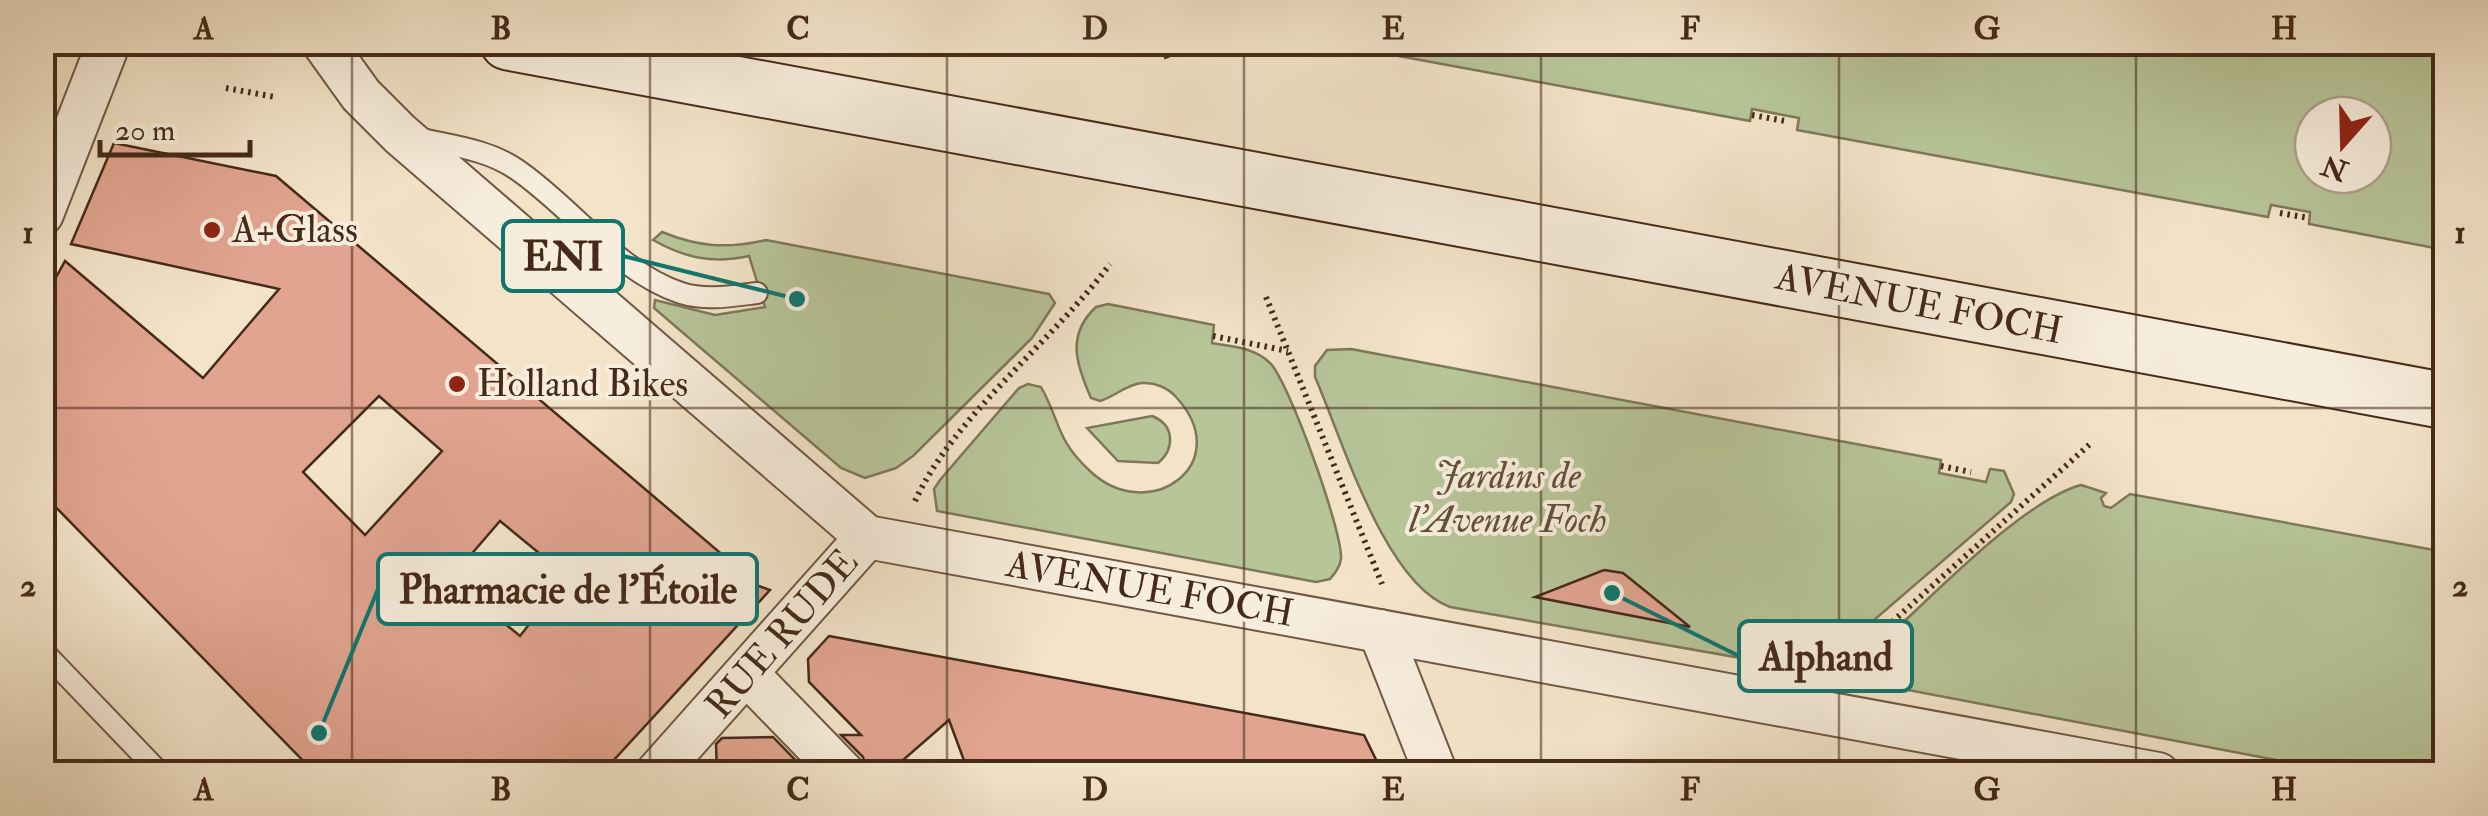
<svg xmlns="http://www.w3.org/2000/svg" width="2488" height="816" font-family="'IM FELL Double Pica',serif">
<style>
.green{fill:#b7c599;stroke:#7e7859;stroke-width:2.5;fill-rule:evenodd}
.building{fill:#e1a490;stroke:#452a19;stroke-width:2.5;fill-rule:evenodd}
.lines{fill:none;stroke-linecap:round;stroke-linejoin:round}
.lane-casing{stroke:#705845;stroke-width:24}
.street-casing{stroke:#705845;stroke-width:46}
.secondary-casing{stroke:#452a19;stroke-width:59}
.path{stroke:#452a19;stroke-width:6;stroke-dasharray:2.5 5;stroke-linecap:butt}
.lane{stroke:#f7eddc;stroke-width:20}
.street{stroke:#f7eddc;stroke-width:42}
.secondary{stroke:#f7eddc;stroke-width:55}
.grid{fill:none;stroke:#452a19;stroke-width:2.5;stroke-opacity:0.55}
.poi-dot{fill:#8f2418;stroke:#f7eddc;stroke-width:4}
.labels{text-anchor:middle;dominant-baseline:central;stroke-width:8;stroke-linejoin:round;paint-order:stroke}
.poi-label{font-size:38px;fill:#452a19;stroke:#f7eddc;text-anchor:start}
.street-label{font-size:38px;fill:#452a19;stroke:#f7eddc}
.park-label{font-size:38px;font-style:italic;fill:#625139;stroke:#f7eddc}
.leader{fill:none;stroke:#0f766e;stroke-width:4}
.callout-dot{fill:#0f766e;stroke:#f7eddc;stroke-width:4}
.callout{fill:#f7eddc;stroke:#0f766e;stroke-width:4}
.callout-label{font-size:40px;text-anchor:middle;font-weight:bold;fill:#452a19}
.neatline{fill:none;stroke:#452a19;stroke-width:4}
.grid-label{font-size:32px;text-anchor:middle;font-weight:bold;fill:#452a19}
</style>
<rect width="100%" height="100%" fill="#f3e4c9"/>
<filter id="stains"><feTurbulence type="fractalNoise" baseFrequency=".002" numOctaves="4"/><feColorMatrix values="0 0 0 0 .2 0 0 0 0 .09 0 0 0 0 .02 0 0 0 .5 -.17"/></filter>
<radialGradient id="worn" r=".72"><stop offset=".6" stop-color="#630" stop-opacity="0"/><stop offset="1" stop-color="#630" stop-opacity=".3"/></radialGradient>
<g class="green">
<path d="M 1328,43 L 2445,43 L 2445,250 L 2309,224 L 2310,212 L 2271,205 L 2268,217 L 1797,130 L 1799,118 L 1752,109 L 1750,121 ZM 2313,115 L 2373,115 L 2373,175 L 2313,175 Z"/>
<path d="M 662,232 C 699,247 726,249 766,240 L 1049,294 L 1055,303 L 1032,338 L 913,456 L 896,468 L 865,478 L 841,468 L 654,308 L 655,300 L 715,315 L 765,307 L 749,256 C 713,264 685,258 653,240 Z"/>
<path d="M 1108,304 L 1214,325 L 1212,343 C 1232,347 1254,347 1270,363 C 1289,382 1343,532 1341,559 C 1340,567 1335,573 1330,579 L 1316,582 L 937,511 L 934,489 L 940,480 L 1019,388 L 1028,384 L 1041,387 C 1061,422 1055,439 1091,472 C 1150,526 1237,463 1176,397 C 1168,388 1155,382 1142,383 C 1127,384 1114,397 1100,401 L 1091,398 C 1076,364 1066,335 1096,307 Z"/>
<path d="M 1351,349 L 1941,460 L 1939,473 L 1986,482 L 1990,469 L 2004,471 L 2014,494 L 2011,502 L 1815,671 L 1450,607 C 1384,583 1342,438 1315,377 L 1315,366 L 1327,350 Z"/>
<path d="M 1152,416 C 1175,425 1175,449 1158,463 L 1118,461 L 1087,428 Z"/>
<path d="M 2081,485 L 2106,493 L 2101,498 L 2104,506 L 2111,508 L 2130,494 L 2445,552 L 2445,773 L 2345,773 L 1871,683 L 1870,664 L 1881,643 C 1929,600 2022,501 2081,485 Z"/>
</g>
<g class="building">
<path d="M 114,143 L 276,176 L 731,562 L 726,574 L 770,590 L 601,774 L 316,774 L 42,493 L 42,303 L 65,261 L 203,378 L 279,289 L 71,244 ZM 379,396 L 442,451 L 365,535 L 303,472 ZM 500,521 L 567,576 L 520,636 L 450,579 Z"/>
<path d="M 1604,570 L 1623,573 L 1690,627 L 1535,597 Z"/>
<path d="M 829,636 L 1364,735 L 1383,774 L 969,774 L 949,720 L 887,774 L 868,774 L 863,757 L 841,735 L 861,735 L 809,682 L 808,659 Z"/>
<path d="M 773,737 L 809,774 L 717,774 L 716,744 L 722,738 Z"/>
</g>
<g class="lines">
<g class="lane-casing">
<g id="lane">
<path d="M 422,139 C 454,146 488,150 516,169 C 571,206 617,272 681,293 C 706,301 732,296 757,293"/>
<path d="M 42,650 L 161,774"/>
</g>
</g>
<g class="street-casing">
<g id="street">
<path d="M 323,42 L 361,95 L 400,134 L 867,537 L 2158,774"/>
<path d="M 42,214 L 109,42"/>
<path d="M 1380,631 L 1436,774"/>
<path d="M 748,675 L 844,774"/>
<path d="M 656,774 L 867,537"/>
</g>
</g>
<g class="secondary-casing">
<path id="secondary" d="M 508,42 L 2446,401"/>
</g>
<g class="path">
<path d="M 1161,42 L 1168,60"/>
<path d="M 226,88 L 275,97"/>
<path d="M 1752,115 L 1785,121"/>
<path d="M 2280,213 L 2309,218"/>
<path d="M 1266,297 L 1382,584"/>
<path d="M 1213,336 L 1288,351"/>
<path d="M 1941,466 L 1971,472"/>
<path d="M 915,501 C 954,416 1052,342 1110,264"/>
<path d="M 1842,667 L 2090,444"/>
<path d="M 42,749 L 68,774"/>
</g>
<use href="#lane" class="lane"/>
<use href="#street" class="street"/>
<use href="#secondary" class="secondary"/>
</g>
<path class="grid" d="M 352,42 L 352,774M 650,42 L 650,774M 947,42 L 947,774M 1244,42 L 1244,774M 1541,42 L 1541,774M 1839,42 L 1839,774M 2136,42 L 2136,774M 42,408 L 2446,408"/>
<g class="poi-dot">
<circle cx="212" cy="230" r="10"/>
<circle cx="457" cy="384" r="10"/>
</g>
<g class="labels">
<g class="poi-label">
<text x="232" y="230">A+Glass</text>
<text x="477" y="384">Holland Bikes</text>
</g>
<g class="street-label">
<text transform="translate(1919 304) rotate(11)">AVENUE FOCH</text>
<text transform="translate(1150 589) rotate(10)">AVENUE FOCH</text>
<text transform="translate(782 634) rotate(-49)">RUE RUDE</text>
</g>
<g class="park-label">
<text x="1508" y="476">Jardins de<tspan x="1508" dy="44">l'Avenue Foch</tspan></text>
</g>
</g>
<path class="leader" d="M797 299L623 256M319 733L378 589M1612 593L1739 656"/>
<g class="callout-dot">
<circle cx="797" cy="299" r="10"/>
<circle cx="319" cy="733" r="10"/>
<circle cx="1612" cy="593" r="10"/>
</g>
<g class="callout">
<rect x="503" y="221" width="120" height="70" rx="10"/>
<rect x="378" y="554" width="379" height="70" rx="10"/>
<rect x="1739" y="621" width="173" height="70" rx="10"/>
</g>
<g class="callout-label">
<text x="563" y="270">ENI</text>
<text x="568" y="603">Pharmacie de l'Étoile</text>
<text x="1826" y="670">Alphand</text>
</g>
<rect width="2488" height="816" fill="none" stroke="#f3e4c9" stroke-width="110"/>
<g transform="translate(2343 145) rotate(200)"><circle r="48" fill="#f7eddc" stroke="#b09f8e" stroke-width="2.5"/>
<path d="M0-8L18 38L0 25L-18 38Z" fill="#8f2418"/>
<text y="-15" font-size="28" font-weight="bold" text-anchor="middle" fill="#452a19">N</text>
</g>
<path d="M100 140v15h150v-15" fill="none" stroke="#452a19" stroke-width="5"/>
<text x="115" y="140" font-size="30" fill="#452a19" stroke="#f7eddc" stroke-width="8" paint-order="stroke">20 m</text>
<rect x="55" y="55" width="2378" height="706" class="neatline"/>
<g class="grid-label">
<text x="204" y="39">A</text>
<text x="501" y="39">B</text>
<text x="798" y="39">C</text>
<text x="1095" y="39">D</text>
<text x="1393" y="39">E</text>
<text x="1690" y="39">F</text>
<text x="1987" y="39">G</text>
<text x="2284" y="39">H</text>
<text x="28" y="243">1</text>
<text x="2460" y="243">1</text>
<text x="28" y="596">2</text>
<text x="2460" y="596">2</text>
<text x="204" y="800">A</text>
<text x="501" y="800">B</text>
<text x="798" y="800">C</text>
<text x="1095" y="800">D</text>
<text x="1393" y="800">E</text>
<text x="1690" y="800">F</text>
<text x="1987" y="800">G</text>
<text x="2284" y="800">H</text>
</g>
<rect width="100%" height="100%" filter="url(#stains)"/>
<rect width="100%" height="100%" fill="url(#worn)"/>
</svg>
